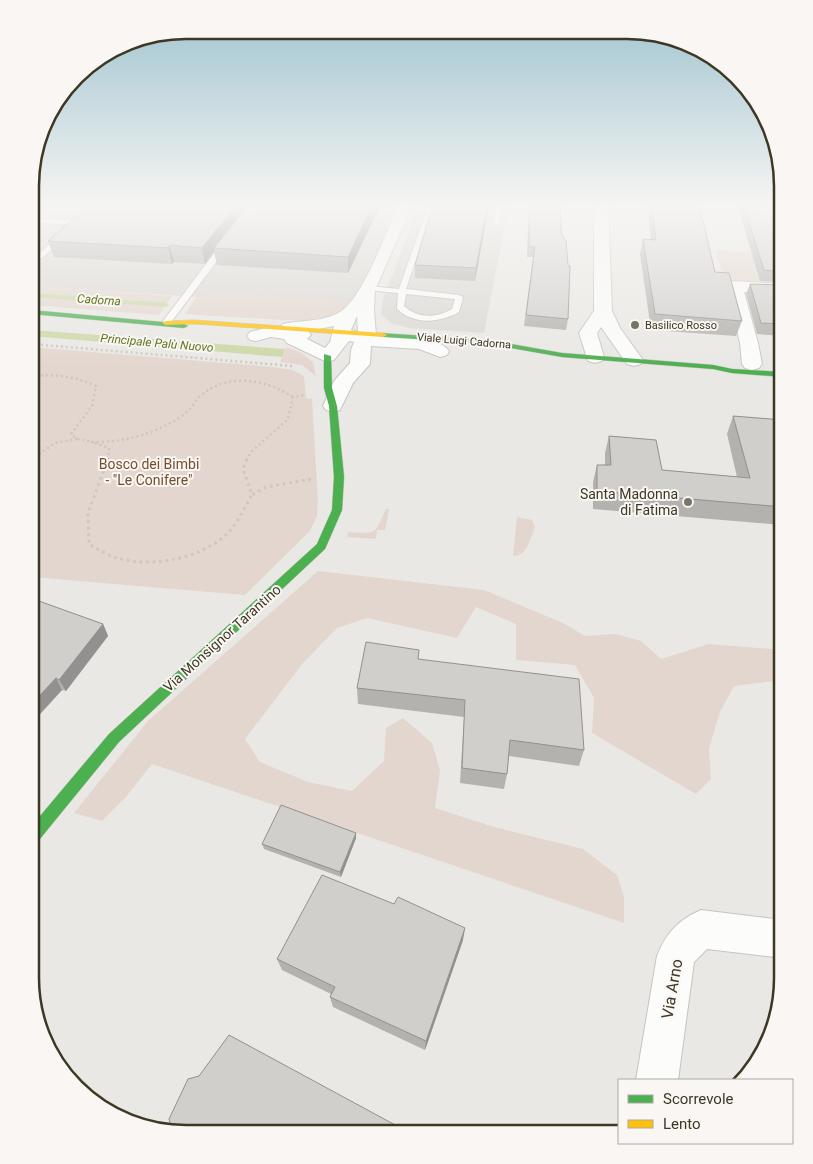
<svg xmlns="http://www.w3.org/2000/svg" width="813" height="1164" font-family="Roboto,sans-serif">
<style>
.built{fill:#dbd8d3}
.green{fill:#e3d6ce}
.water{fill:#ccd7a6}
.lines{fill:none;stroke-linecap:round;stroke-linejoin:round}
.stream{fill:#ccd7a6;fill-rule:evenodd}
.lane-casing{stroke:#c6c4c0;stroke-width:2}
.street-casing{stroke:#c6c4c0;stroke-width:2}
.fast-casing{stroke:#c6c4bf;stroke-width:1}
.slow-casing{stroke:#c6c4bf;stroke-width:1}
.path-far1{stroke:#cac8c1;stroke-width:2.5;stroke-dasharray:2 3;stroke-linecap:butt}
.path{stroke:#cac8c1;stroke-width:3;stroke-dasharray:2.5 4;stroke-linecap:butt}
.lane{fill:#fcfcfb;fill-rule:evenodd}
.street{fill:#fcfcfb;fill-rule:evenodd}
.fast{fill:#4caf50;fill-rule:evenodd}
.slow{fill:#ffc107;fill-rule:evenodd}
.wall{fill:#b4b2af}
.shaded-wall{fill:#92918f}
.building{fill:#d1cfcc;stroke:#92918f}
.poi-dot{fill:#7a7667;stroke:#f9f6f3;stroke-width:2}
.labels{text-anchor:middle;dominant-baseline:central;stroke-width:4;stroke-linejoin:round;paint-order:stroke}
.far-poi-label{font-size:11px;fill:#3d3823;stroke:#f9f6f3;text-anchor:start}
.far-street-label{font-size:11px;fill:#3d3823;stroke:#f9f6f3}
.far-water-label{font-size:12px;font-style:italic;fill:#61781e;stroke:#f9f6f3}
.park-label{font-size:14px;fill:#734f2d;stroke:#f9f6f3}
.poi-label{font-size:14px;fill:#3d3823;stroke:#f9f6f3;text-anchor:end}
.street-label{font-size:14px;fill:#3d3823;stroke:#f9f6f3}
.near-street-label{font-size:16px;fill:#3d3823;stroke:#f9f6f3}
.rim{fill:none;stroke:#3d3823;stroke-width:2.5}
</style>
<rect width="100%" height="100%" fill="#eae8e4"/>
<g class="built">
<path d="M 31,204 L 396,204 L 369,275 L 355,301 L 328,317 L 283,320 L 185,314 L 197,297 L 31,286 Z"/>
<path d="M 420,204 L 509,204 L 484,333 L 408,328 L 391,323 L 381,314 L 383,299 Z"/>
</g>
<g class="green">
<path d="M 716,250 L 783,255 L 783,285 L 724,281 Z"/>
<path d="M 31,286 L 172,296 L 159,315 L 31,305 Z"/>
<path d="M 215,292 L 355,301 L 344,311 L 304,321 L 185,314 L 197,297 Z"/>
<path d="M 31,347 L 273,367 L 293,370 L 304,376 L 306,398 L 312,399 L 318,501 L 317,516 L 310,531 L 245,595 L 31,577 Z"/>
<path d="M 286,347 L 300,352 L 313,362 L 316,376 L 302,365 L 280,362 Z"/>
<path d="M 386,509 L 389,509 L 385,530 L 377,530 L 376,539 L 347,537 L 348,532 C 379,534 374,534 386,509 Z"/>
<path d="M 517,517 L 532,520 L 535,527 C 530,538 528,556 513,556 Z"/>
<path d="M 318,571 L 484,590 L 563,623 L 585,636 L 615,634 L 641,641 L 661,659 L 709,644 L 783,650 L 783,680 L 734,686 L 720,712 L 709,748 L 711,779 L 696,794 L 592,733 L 594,698 L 575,665 L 516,660 L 516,624 L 476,607 L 457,638 L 367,618 L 337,628 L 303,663 L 245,739 L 260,762 L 308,782 L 352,791 L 384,761 L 386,728 L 403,718 L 432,743 L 440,770 L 435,808 L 494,827 L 583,849 L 617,875 L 624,897 L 624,923 L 152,764 L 125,798 L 102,821 L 74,813 L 148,721 Z"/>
</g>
<path class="water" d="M 31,330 L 285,349 L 282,357 L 31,336 Z"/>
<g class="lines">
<path class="stream" d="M 31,293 L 166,303 L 169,305 L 166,307 L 31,297 Z"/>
<g class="lane-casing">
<g id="lane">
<path d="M 429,204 L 435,204 L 406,289 L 459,295 L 463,297 L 459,312 C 440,323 414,325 397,309 L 398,293 L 368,290 L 364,288 L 368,286 L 399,289 ZM 406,294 L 455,299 L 452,309 C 437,318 418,319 404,306 Z"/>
<path d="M 496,204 L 502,204 L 499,224 L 496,226 L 493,224 Z"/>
<path d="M 31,218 L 78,221 L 81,223 L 78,225 L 31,222 Z"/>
<path d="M 60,235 L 67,237 L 31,267 L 31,261 Z"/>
<path d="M 222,243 L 229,245 L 169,325 L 163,325 L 163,321 Z"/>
</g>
</g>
<g class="street-casing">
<g id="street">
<path d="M 399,204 L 413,204 L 375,290 L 374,310 L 376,335 C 394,337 438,335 449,351 L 447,355 L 440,357 L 419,349 L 371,346 L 370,364 L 353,383 L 340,410 L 333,412 L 326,410 L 323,406 L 334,381 L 350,363 L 351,350 L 354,342 L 349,341 L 334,360 L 327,362 L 287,343 L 284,339 L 271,337 L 256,341 L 250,340 L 247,336 L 250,332 L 270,327 L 280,328 L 283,324 C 301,320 323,322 340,312 C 363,298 387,230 399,204 ZM 357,316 L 358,332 L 351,330 ZM 334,326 L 330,342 L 325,348 L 307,339 L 311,335 L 308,331 Z"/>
<path d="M 594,204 L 608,204 L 612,311 L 620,328 L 643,360 L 641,364 L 634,366 L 627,364 L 601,327 L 597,333 L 604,357 L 602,361 L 595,363 L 588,361 L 579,333 L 594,311 Z"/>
<path d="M 734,281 L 783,284 L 783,294 L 744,292 L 758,343 L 762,364 L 759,368 L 752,370 L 745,368 L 742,364 L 740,343 L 726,286 L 728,283 Z"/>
<path d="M 701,910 L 783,920 L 783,958 L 707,949 L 694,962 L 678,1080 L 636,1080 L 657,956 C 666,933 678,920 701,910 Z"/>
</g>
</g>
<g class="fast-casing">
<g id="fast">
<path d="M 31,310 L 184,324 L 188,326 L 184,328 L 31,314 Z"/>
<path d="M 380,333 L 489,340 L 562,353 L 713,365 L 732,369 L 783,372 L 783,377 L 732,373 L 713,369 L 562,357 L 489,344 L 383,337 L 379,335 Z"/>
<path d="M 324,354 L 331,356 L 332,388 L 337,406 L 344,477 L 342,510 L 325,549 L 119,742 L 35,845 L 30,847 L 30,828 L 109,734 L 317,544 L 332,510 L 334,477 L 329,406 L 324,388 Z"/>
</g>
</g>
<g class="slow-casing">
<path id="slow" d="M 195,320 L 383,333 L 387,335 L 383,337 L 195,324 L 166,325 L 162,323 L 166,321 Z"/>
</g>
<g class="path-far1">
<path d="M 31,344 L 292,366"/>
<path d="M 31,376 C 54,374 75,376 96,386 L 92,406 L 71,434 L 78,439 L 92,442"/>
<path d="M 31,460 L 55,443 L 77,439"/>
<path d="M 108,460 L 109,448 L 92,442 C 124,443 159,433 186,413 C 192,408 195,401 200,396 C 228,372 265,379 293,397"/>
<path d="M 246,460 L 251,452 L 288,419 L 293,397 L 304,395"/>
</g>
<g class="path">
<path d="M 108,459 L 88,513 L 89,544 C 98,549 107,555 117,558 C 151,568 200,559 227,534 C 238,523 244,508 252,495"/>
<path d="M 247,459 L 243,469 L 252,495 L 266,487 L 311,479"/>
<path d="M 31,460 L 33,459"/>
</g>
<use href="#lane" class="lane"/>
<use href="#street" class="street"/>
<use href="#fast" class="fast"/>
<use href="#slow" class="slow"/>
</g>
<g class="wall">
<path d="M 90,204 L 381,204 L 348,273 L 217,265 L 214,252 L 205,264 L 174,262 L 172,264 L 54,257 L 48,241 Z"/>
<path d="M 489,204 L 475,281 L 415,278 L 415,265 Z"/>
<path d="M 529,204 L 560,204 L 568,319 L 566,330 L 524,326 L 533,257 L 527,257 Z"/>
<path d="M 647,204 L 699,204 L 715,272 L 742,321 L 736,336 L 651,330 L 640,254 L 643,239 L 651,240 Z"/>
<path d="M 737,204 L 779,204 L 783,215 L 783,282 L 760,281 Z"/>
<path d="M 750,284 L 783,285 L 783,336 L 757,334 L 746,294 Z"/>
<path d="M 733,416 L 783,420 L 783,525 L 593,509 L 593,482 L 597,465 L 605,465 L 605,453 L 609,436 L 662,470 L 737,477 L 727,434 Z"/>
<path d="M 36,600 L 103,624 L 108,636 L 66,691 L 62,690 L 30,725 Z"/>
<path d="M 418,659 L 584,750 L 579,766 L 509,756 L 507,774 L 504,789 L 460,783 L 464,717 L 358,704 L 357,688 Z"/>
<path d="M 356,833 L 356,838 L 341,877 L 264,849 L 262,844 Z"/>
<path d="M 463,940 L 425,1050 L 333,1007 L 330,997 L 331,994 L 282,970 L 277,959 Z"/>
</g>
<g class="shaded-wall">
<path d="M 237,204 L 252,204 L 214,248 L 214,252 L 205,264 L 202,248 Z"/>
<path d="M 373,204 L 381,204 L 348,273 L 348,257 Z"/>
<path d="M 488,204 L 489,204 L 475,281 L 476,268 Z"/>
<path d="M 170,245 L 174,262 L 172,264 L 168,248 Z"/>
<path d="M 103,624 L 108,636 L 66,691 L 59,680 Z"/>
<path d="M 56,678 L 62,690 L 30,725 L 30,706 Z"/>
<path d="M 356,833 L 356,838 L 341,877 L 340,872 Z"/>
<path d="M 465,928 L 463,940 L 425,1050 L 426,1041 Z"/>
</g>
<g class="building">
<path d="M 90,204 L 237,204 L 202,248 L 170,245 L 168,248 L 48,241 Z"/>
<path d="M 249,204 L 373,204 L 348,257 L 214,248 Z"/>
<path d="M 433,204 L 488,204 L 476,268 L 415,265 Z"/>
<path d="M 530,204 L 560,204 L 561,230 L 564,240 L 566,240 L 568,265 L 570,266 L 568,319 L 526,315 L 535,247 L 529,247 Z"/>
<path d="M 652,204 L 699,204 L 715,272 L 729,273 L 742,321 L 655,314 L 643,239 L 656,240 Z"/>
<path d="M 743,204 L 779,204 L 783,215 L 783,272 L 764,270 Z"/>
<path d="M 750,284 L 783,285 L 783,324 L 761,323 Z"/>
<path d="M 733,416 L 783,420 L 783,507 L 597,491 L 597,465 L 611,465 L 609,436 L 656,440 L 662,470 L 750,478 Z"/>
<path d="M 36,600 L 103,624 L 59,680 L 56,678 L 30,706 L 31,605 Z"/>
<path d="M 366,642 L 419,650 L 418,659 L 579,679 L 584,750 L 510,740 L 507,774 L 462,768 L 465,700 L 357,688 Z"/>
<path d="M 281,805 L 356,833 L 340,872 L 262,844 Z"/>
<path d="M 322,875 L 394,904 L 398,897 L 465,928 L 426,1041 L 330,997 L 335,987 L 277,959 Z"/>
<path d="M 229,1035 L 410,1133 L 173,1133 L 169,1119 L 188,1079 L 199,1076 Z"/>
</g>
<linearGradient id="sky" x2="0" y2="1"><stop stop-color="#9dc2ce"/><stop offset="0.56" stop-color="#f6f5f3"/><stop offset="1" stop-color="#f6f5f3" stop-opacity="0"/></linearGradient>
<rect width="813" height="367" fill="url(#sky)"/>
<g class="poi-dot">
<circle cx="635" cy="325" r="5"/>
<circle cx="688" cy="502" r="5"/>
</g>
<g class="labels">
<g class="far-poi-label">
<text x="645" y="325">Basilico Rosso</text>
</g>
<g class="far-street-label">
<text transform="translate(464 341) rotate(5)">Viale Luigi Cadorna</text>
</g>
<g class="far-water-label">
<text transform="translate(99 300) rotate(4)">Cadorna</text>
<text transform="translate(157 343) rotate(5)">Principale Palù Nuovo</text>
</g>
<g class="park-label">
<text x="149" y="464">Bosco dei Bimbi<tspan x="149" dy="16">- "Le Conifere"</tspan></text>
</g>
<g class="poi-label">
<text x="678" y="494">Santa Madonna<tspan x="678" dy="16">di Fatima</tspan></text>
</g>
<g class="street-label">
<text transform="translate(222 638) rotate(-42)">Via Monsignor Tarantino</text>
</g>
<g class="near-street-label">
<text transform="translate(672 989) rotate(-80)">Via Arno</text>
</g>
</g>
<path d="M0 0H813V1164H0ZM186 39H627A147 147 0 0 1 774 186V978A147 147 0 0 1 627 1125H186A147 147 0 0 1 39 978V186A147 147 0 0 1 186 39Z" fill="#f9f6f3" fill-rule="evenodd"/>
<path class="rim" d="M186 39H627A147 147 0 0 1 774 186V978A147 147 0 0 1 627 1125H186A147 147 0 0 1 39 978V186A147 147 0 0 1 186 39Z"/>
<rect x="618" y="1079" width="175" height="65" fill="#f9f6f3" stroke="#aeaaa0"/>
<rect x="628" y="1095" width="25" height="8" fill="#4caf50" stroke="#aeaaa0"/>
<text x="663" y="1104" font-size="15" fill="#3d3823">Scorrevole</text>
<rect x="628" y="1120" width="25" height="8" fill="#ffc107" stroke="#aeaaa0"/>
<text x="663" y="1129" font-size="15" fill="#3d3823">Lento</text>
</svg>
